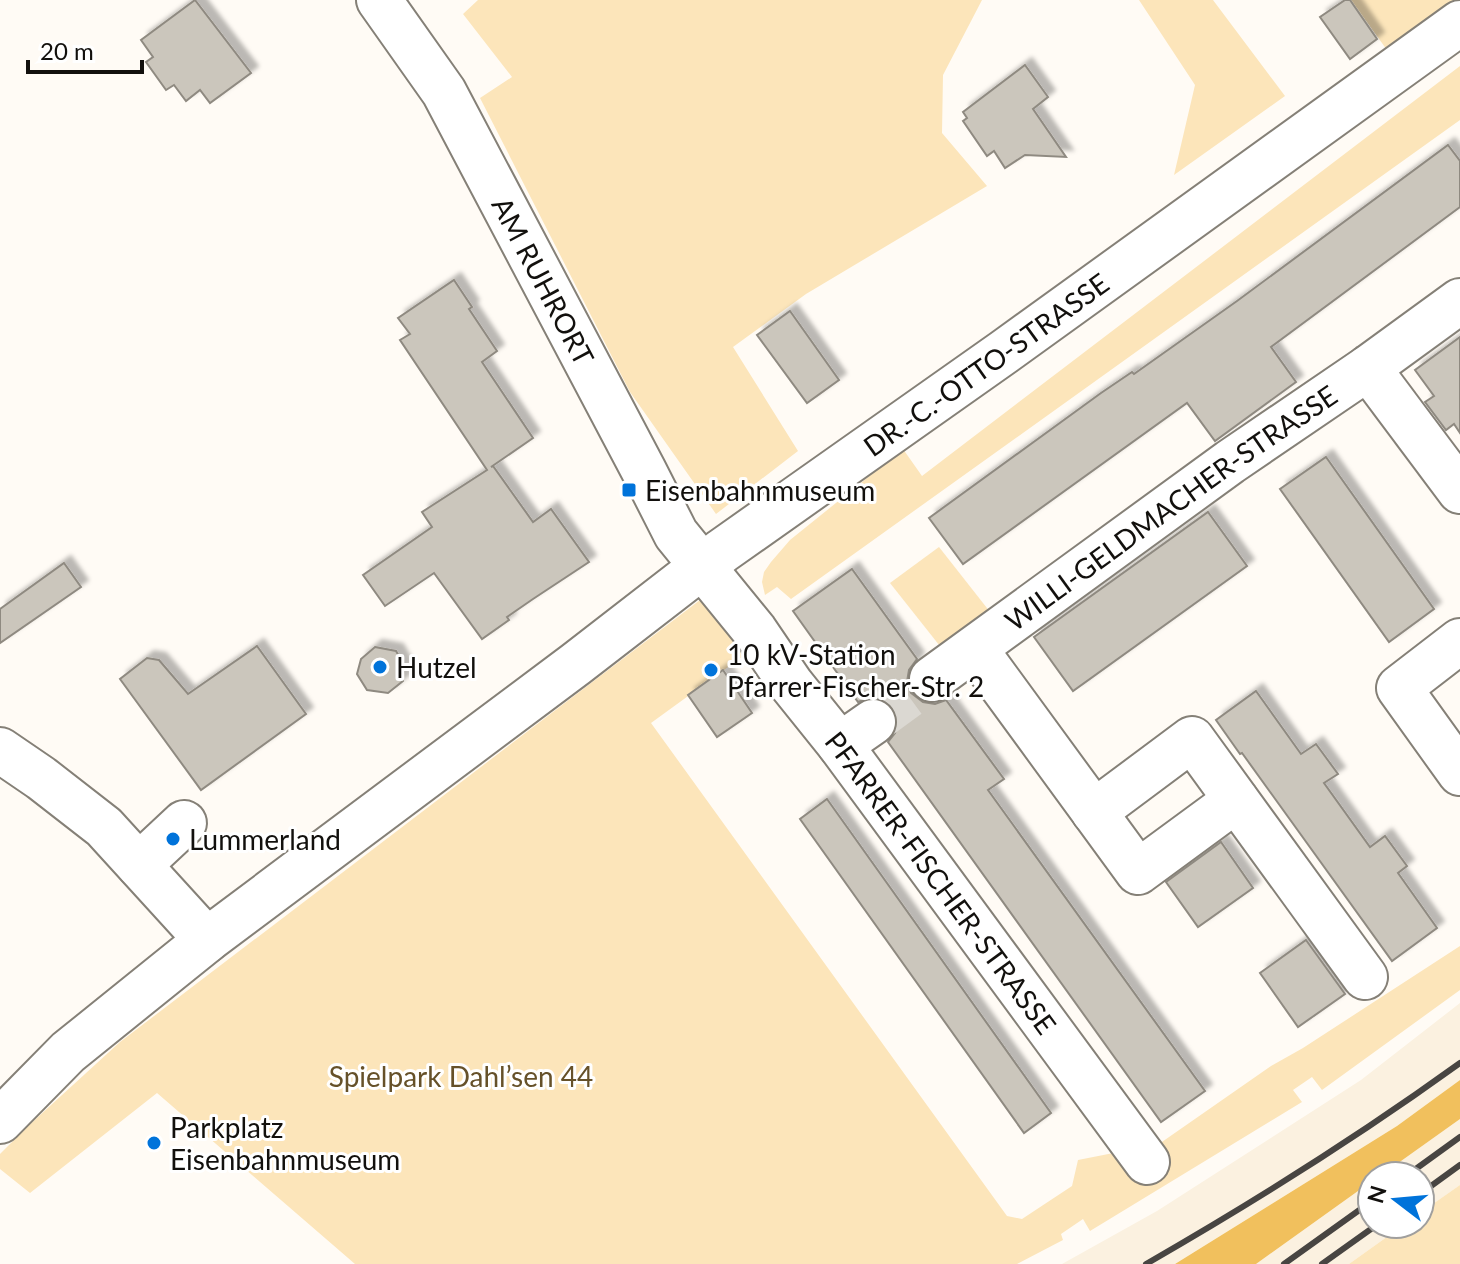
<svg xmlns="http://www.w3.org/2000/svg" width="1460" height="1264" font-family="Lato,sans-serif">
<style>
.built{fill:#fbf1e0}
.green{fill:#fce5ba}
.forest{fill:#f1c05d}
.building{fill:#cbc6bc;stroke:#8f8a81;stroke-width:2;filter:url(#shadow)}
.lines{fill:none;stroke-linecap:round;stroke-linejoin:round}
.minor-tunnel{stroke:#dbd8d2;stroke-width:44;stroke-dasharray:44 22;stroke-linecap:butt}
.minor-casing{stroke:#858077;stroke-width:48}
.minor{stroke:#fff;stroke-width:44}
.rail{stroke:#484542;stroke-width:6}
.poi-dot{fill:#0073da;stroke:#fff;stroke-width:3}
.labels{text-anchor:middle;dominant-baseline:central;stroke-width:6;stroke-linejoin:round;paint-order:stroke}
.street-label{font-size:28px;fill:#12100d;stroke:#fff}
.poi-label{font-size:28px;fill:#12100d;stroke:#fff;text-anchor:start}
.park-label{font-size:28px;fill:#665129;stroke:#fff}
</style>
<defs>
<filter id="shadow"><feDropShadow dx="7" dy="-7" stdDeviation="2" flood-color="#0004"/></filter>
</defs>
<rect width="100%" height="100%" fill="#fffbf5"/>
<g class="built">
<path d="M 1460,1003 L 1460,1080 L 1397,1126 L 1175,1264 L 1062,1264 L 1157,1211 L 1361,1080 Z"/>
<path d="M 1460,1119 L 1460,1185 L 1420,1213 L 1420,1176 L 1380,1176 Z"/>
<path d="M 1372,1181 L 1372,1224 L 1405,1224 L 1349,1264 L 1256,1264 Z"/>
</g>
<g class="green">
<path d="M 478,0 L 982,0 L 943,75 L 942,133 L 987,186 L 806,294 L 733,347 L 798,451 L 716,514 L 630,392 L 480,98 L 512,77 L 463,14 Z"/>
<path d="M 1139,0 L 1213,0 L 1285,96 L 1174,175 L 1195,85 Z"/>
<path d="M 1351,0 L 1457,0 L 1387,50 Z"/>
<path d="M 1460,66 L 1460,120 L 791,599 L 777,587 L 765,595 L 762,582 L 764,572 L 771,562 L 790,540 L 903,449 L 922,476 Z"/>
<path d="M 939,547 L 994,617 L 947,655 L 890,583 Z"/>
<path d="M 704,597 L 746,654 L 651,723 L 1007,1216 L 1022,1219 L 1072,1186 L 1078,1160 L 1159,1144 L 1271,1066 L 1303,1048 L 1460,946 L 1460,990 L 1322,1090 L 1312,1077 L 1293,1090 L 1302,1102 L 1090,1231 L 1083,1219 L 1061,1234 L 1063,1240 L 1017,1264 L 355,1264 L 157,1093 L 30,1193 L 0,1169 L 0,1154 L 27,1127 L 120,1042 Z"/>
<path d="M 1460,1185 L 1460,1264 L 1349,1264 L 1405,1224 L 1420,1224 L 1420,1213 Z"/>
</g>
<path class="forest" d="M 1460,1080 L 1460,1119 L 1380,1176 L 1372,1176 L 1372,1181 L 1256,1264 L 1175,1264 L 1397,1126 Z"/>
<g class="building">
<path d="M 195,0 L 251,73 L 210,103 L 200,90 L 186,101 L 174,85 L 166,90 L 146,62 L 153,57 L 141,40 Z"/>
<path d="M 1345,0 L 1350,0 L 1377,39 L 1350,59 L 1320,17 Z"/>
<path d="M 1025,65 L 1048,97 L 1033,109 L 1066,157 L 1025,155 L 1005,168 L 994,151 L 987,156 L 963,121 L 967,118 L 963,112 Z"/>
<path d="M 1448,145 L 1460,161 L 1460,207 L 1271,347 L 1296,382 L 1215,441 L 1187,403 L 963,564 L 929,518 L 1101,393 L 1132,372 L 1134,374 L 1237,301 Z"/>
<path d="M 454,280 L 472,307 L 469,309 L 497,351 L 482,362 L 533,438 L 491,467 L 493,466 L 533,522 L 551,509 L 589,562 L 533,599 L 507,617 L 509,620 L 482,639 L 434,573 L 385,606 L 363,575 L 432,527 L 422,512 L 487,470 L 400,340 L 410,334 L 398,318 Z"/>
<path d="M 790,311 L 839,380 L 807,403 L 757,335 Z"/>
<path d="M 1460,337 L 1460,433 L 1454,424 L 1446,430 L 1425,402 L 1434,396 L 1415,370 Z"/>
<path d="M 1326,457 L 1434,609 L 1389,642 L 1280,489 Z"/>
<path d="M 1208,512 L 1247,566 L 1073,691 L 1034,637 Z"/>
<path d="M 64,563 L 81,587 L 0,643 L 0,609 Z"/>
<path d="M 852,569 L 917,659 L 909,670 L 907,682 L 911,693 L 923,702 L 935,704 L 946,700 L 1004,779 L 988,790 L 1205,1091 L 1161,1122 L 888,742 L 895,733 L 898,721 L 893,707 L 884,700 L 872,697 L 858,702 L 793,611 Z"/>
<path d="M 257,646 L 306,714 L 201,790 L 120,679 L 147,658 L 159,660 L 188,694 Z"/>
<path d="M 375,647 L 396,651 L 404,665 L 403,681 L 388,693 L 367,690 L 357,674 L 361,659 Z"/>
<path d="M 723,670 L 752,713 L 717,737 L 688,695 Z"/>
<path d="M 1256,691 L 1301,754 L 1316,744 L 1338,774 L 1324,783 L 1370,847 L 1385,836 L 1407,866 L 1398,873 L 1437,928 L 1392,961 L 1242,753 L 1240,754 L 1216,720 Z"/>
<path d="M 827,799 L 1051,1113 L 1024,1133 L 800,819 Z"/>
<path d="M 1221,842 L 1253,888 L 1198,927 L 1166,882 Z"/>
<path d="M 1306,940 L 1345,994 L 1298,1027 L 1260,973 Z"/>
</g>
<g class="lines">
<path class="minor-tunnel" d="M 873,722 L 932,679"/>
<g class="minor-casing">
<g id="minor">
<path id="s1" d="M 379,0 L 444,92 L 644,471 L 676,534 L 755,631 L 791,684 L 840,745 L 1147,1162"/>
<path d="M 1368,368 L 1460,491"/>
<path d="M 1460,641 L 1399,688 L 1460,773"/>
<path d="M 975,649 L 1138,872 L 1236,800"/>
<path id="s2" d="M 932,679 L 1230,462 L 1368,368 L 1460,301"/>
<path d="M 840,745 L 873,722"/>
<path d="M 0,750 L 41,778 L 104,827 L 207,940"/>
<path d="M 1094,812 L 1192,739 L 1365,977"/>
<path d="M 139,865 L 184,823"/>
<path id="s3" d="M 0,1121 L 68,1052 L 207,940 L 576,664 L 722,551 L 1004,352 L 1460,23"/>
</g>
</g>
<use href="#minor" class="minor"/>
<g class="rail">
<path d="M 1406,1176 L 1460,1137"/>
<path d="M 1420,1194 L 1460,1165"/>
<path d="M 1146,1264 C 1254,1202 1359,1136 1460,1063"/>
<path d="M 1284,1264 L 1372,1201"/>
<path d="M 1322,1264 L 1378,1224"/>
</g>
</g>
<g class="poi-dot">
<rect x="621" y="482" width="16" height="16" rx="4"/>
<circle cx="380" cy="667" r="8"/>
<circle cx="711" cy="670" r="8"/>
<circle cx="173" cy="839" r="8"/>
<circle cx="154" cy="1143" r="8"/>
</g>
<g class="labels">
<g class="street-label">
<text stroke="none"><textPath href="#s1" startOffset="326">AM RUHRORT</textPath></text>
<text stroke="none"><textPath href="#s3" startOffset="1244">DR.-C.-OTTO-STRASSE</textPath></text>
<text stroke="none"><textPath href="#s2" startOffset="294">WILLI-GELDMACHER-STRASSE</textPath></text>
<text stroke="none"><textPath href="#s1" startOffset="1050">PFARRER-FISCHER-STRASSE</textPath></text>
</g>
<g class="poi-label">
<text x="645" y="490">Eisenbahnmuseum</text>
<text x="727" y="654">10 kV-Station<tspan x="727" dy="32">Pfarrer-Fischer-Str. 2</tspan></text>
<text x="396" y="667">Hutzel</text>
<text x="189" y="839">Lummerland</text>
<text x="170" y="1127">Parkplatz<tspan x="170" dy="32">Eisenbahnmuseum</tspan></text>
</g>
<g class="park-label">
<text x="461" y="1076">Spielpark Dahl’sen 44</text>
</g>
</g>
<g transform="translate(1396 1200) rotate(286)"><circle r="38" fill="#ffffff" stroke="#a09f9e" stroke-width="2"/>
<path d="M0-6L14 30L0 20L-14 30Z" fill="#0073da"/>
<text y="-12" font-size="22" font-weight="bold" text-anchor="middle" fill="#12100d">N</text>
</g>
<path d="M28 60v12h114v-12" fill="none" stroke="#12100d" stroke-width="4"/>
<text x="40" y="60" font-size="24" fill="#12100d" stroke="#ffffff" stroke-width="6" paint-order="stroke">20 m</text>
</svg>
